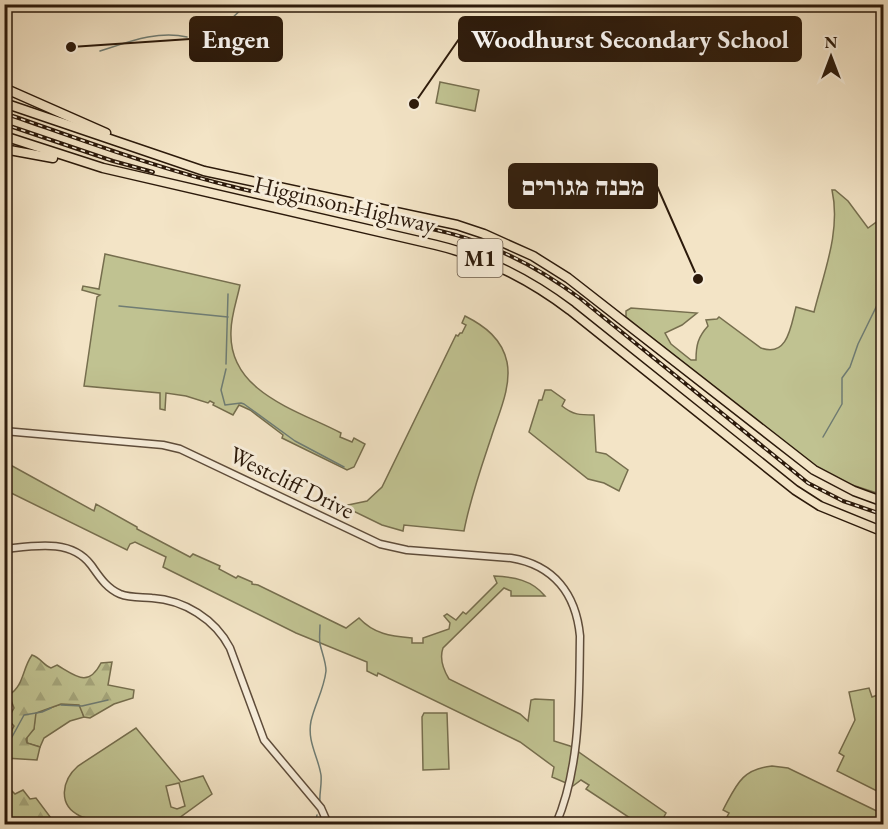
<svg xmlns="http://www.w3.org/2000/svg" width="888" height="829" font-family="'EB Garamond','Frank Ruhl Libre',serif">
<style>
.green{fill:#c0c291;stroke:#766e4e;stroke-width:1.5;fill-rule:evenodd}
.forest{fill:url(#forest-firs);stroke:#766e4e;stroke-width:1.5}
.lines{fill:none;stroke-linecap:round;stroke-linejoin:round}
.stream{stroke:#6f7c73;stroke-width:1.5}
.minor-casing{stroke:#5e4c3a;stroke-width:9}
.highway-casing{stroke:#2c1a0b;stroke-width:11}
.minor{stroke:#f7edda;stroke-width:6}
.highway{stroke:#f3e4c6;stroke-width:8}
.rail-casing{stroke:#2c1a0b;stroke-width:4}
.rail{stroke:#f7edda;stroke-width:1.5;stroke-dasharray:4.5;stroke-linecap:butt}
.labels{text-anchor:middle;dominant-baseline:central;stroke-width:6;stroke-linejoin:round;paint-order:stroke}
.shield{fill:#f7edda;stroke:#695949;stroke-width:1.5}
.shield-label{font-size:22px;font-weight:bold;fill:#2c1a0b}
.street-label{font-size:24px;fill:#2c1a0b;stroke:#f7edda}
.leader{fill:none;stroke:#2c1a0b;stroke-width:2}
.callout-dot{fill:#2c1a0b;stroke:#f7edda;stroke-width:2}
.callout{fill:#2c1a0b;stroke:#2c1a0b;stroke-width:2}
.callout-label{font-size:26px;text-anchor:middle;font-weight:bold;fill:#fff}
</style>
<defs>
<pattern id="forest-firs" width="22" height="20" patternUnits="userSpaceOnUse" patternTransform="scale(1.5)"><rect width="22" height="20" fill="#c0c291"/><path d="M5 1l3.5 6h-7zM16 11l3.5 6h-7z" fill="#a5a67c"/></pattern>
</defs>
<rect width="100%" height="100%" fill="#f3e4c6"/>
<filter id="stains"><feTurbulence type="fractalNoise" baseFrequency=".00333" numOctaves="4"/><feColorMatrix values="0 0 0 0 .2 0 0 0 0 .09 0 0 0 0 .02 0 0 0 .5 -.17"/></filter>
<radialGradient id="worn" r=".72"><stop offset=".6" stop-color="#630" stop-opacity="0"/><stop offset="1" stop-color="#630" stop-opacity=".3"/></radialGradient>
<g class="green">
<path d="M 440,82 L 479,90 L 475,111 L 436,103 Z"/>
<path d="M 832,190 L 835,190 L 848,201 L 868,228 L 882,218 L 884,220 L 883,495 L 849,484 L 812,465 L 626,317 L 626,311 L 631,308 L 697,313 L 682,325 L 665,333 L 671,344 L 691,360 L 696,360 C 696,345 698,337 708,326 L 706,320 L 717,319 L 719,317 L 761,348 C 788,358 791,325 796,307 L 814,312 C 824,272 841,231 832,190 Z"/>
<path d="M 105,254 L 240,285 C 237,300 231,316 231,331 C 228,392 297,410 341,433 L 340,437 L 352,442 L 354,438 L 365,444 L 354,467 L 347,470 L 282,438 L 283,435 L 250,410 L 239,405 L 233,415 L 213,405 L 214,403 L 210,401 L 208,403 L 186,396 L 166,393 L 165,410 L 160,409 L 160,393 L 84,386 L 97,297 L 100,295 L 82,290 L 83,286 L 99,289 Z"/>
<path d="M 465,316 C 485,326 502,339 507,362 C 512,387 498,415 491,438 C 481,468 470,499 464,531 L 404,525 L 403,531 L 382,525 L 343,506 L 367,501 L 382,487 L 456,335 L 458,336 L 460,333 L 462,333 L 466,325 L 462,323 Z"/>
<path d="M 545,390 L 551,390 L 565,400 L 562,406 C 573,415 580,415 594,415 L 596,452 L 606,454 L 628,470 L 619,491 L 604,483 L 588,479 L 529,432 L 539,400 L 542,400 Z"/>
<path d="M 5,462 L 94,511 L 96,504 L 137,527 L 137,529 L 190,557 L 193,554 L 220,566 L 219,569 L 236,578 L 238,576 L 252,582 L 252,584 L 258,585 L 346,628 L 359,618 C 374,634 390,636 412,638 L 412,643 L 423,643 L 423,638 L 449,629 L 450,623 L 444,616 L 447,614 L 456,620 L 463,612 L 466,614 L 497,583 L 494,576 C 514,577 532,580 545,596 L 511,596 L 511,591 L 504,588 L 443,648 C 439,659 443,669 449,679 L 520,714 L 528,721 L 531,700 L 535,699 L 554,700 L 554,741 L 570,746 L 666,813 L 660,824 L 639,824 L 586,789 L 589,785 L 581,780 L 573,786 L 552,777 L 554,767 L 520,742 L 378,673 L 377,676 L 367,671 L 367,662 L 296,633 L 163,567 L 166,557 L 135,542 L 130,544 L 127,550 L 5,490 Z"/>
<path d="M 869,688 L 872,697 L 883,693 L 883,794 L 837,771 L 844,756 L 839,753 L 855,720 L 849,692 Z"/>
<path d="M 61,704 L 80,705 L 84,717 L 70,721 L 44,738 L 40,747 L 27,743 L 27,736 L 34,729 L 35,713 Z"/>
<path d="M 424,713 L 447,713 L 449,769 L 423,770 L 422,717 Z"/>
<path d="M 136,728 L 181,782 L 203,776 L 212,794 L 179,818 L 169,822 C 153,823 92,822 80,816 C 57,805 62,780 78,766 ZM 179,783 L 185,806 L 177,809 L 171,807 L 166,786 Z"/>
<path d="M 772,766 L 788,768 L 883,814 L 883,822 L 880,824 L 723,824 L 729,813 L 723,810 C 736,786 741,769 772,766 Z"/>
</g>
<g class="forest">
<path d="M 32,655 C 41,658 43,665 51,668 L 57,665 C 76,676 88,688 101,663 L 112,662 L 108,685 L 134,690 L 133,698 L 114,704 L 90,718 L 84,717 L 79,705 L 61,704 L 36,713 L 34,729 L 26,739 L 27,743 L 40,747 L 37,760 L 5,758 L 5,736 L 9,735 L 14,726 L 8,719 L 14,708 L 9,695 C 24,686 22,669 32,655 Z"/>
<path d="M 4,780 L 8,787 L 15,794 L 23,790 L 30,799 L 36,798 L 51,818 L 52,824 L 5,824 Z"/>
</g>
<g class="lines">
<g class="stream">
<path d="M 197,40 L 230,20 L 247,4"/>
<path d="M 100,51 C 128,42 158,30 187,37"/>
<path d="M 119,306 L 228,317"/>
<path d="M 226,364 L 228,294"/>
<path d="M 226,369 L 221,390 L 225,405 L 241,403 L 244,404 L 295,441 L 344,467"/>
<path d="M 823,437 L 842,404 L 842,378 L 850,367 L 858,344 L 884,291"/>
<path d="M 61,705 L 82,706 L 108,700"/>
<path d="M 4,739 L 12,737 L 24,715 L 42,712 L 51,708"/>
<path d="M 320,803 C 319,793 322,786 321,775 C 318,756 307,742 311,721 C 315,704 324,689 326,671 C 326,662 322,653 320,644 C 319,637 320,631 320,625"/>
<path d="M 315,824 L 317,815"/>
</g>
<g class="minor-casing">
<g id="minor">
<path d="M 4,431 L 163,445 L 180,449 L 380,544 L 407,550 L 511,558 C 554,565 576,594 580,636 C 579,698 581,766 556,824"/>
<path d="M 4,549 C 33,546 71,538 91,565 C 99,576 106,588 120,594 C 130,598 141,597 152,598 C 184,600 215,619 230,648 L 264,740 L 321,808 L 328,824"/>
</g>
</g>
<g class="highway-casing">
<g id="highway">
<path d="M 4,88 L 106,133"/>
<path d="M 4,103 L 204,171 L 457,225 L 484,234 L 533,256 L 568,278 L 814,470 L 854,491 L 884,502"/>
<path d="M 4,136 L 103,168 L 436,245 C 486,257 529,279 570,310 L 795,490 L 820,506 L 884,532"/>
<path d="M 4,149 L 53,158"/>
</g>
</g>
<use href="#minor" class="minor"/>
<use href="#highway" class="highway"/>
<g class="rail-casing">
<g id="rail">
<path d="M 4,113 C 82,140 159,169 238,188 C 288,200 339,210 390,220 C 421,227 453,232 482,244 C 518,257 550,276 581,299 L 808,483 L 843,501 L 884,515"/>
<path d="M 4,124 L 113,161 L 153,172"/>
</g>
</g>
<use href="#rail" class="rail"/>
</g>
<g class="labels">
<rect class="shield" x="457.5" y="239" width="45" height="38" rx="4.5"/>
<g class="shield-label">
<text x="480" y="258">M1</text>
</g>
<g class="street-label">
<text transform="translate(345 204) rotate(13)">Higginson Highway</text>
<text transform="translate(292 482) rotate(26)">Westcliff Drive</text>
</g>
</g>
<path class="leader" d="M414 104L459 39M71 47L190 39M698 279L657 186"/>
<g class="callout-dot">
<circle cx="414" cy="104" r="6"/>
<circle cx="71" cy="47" r="6"/>
<circle cx="698" cy="279" r="6"/>
</g>
<g class="callout">
<rect x="459" y="17" width="342" height="44" rx="6"/>
<rect x="190" y="17" width="92" height="44" rx="6"/>
<rect x="509" y="164" width="148" height="44" rx="6"/>
</g>
<g class="callout-label">
<text x="630" y="48">Woodhurst Secondary School</text>
<text x="236" y="48">Engen</text>
<text x="583" y="195">מבנה מגורים</text>
</g>
<rect width="888" height="829" fill="none" stroke="#f3e4c6" stroke-width="24"/>
<rect x="6" y="6" width="876" height="817" fill="none" stroke="#2c1a0b" stroke-width="3"/>
<rect x="12" y="12" width="864" height="805" fill="none" stroke="#2c1a0b" stroke-width="1.5"/>
<g transform="translate(831 57)" stroke="#f7edda" stroke-width="4.5" paint-order="stroke">
<path d="M0-4.5L10 22L0 15L-10 22Z" fill="#2c1a0b"/>
<text y="-9" font-size="16" font-weight="bold" text-anchor="middle" fill="#2c1a0b">N</text>
</g>
<rect width="100%" height="100%" filter="url(#stains)"/>
<rect width="100%" height="100%" fill="url(#worn)"/>
</svg>
